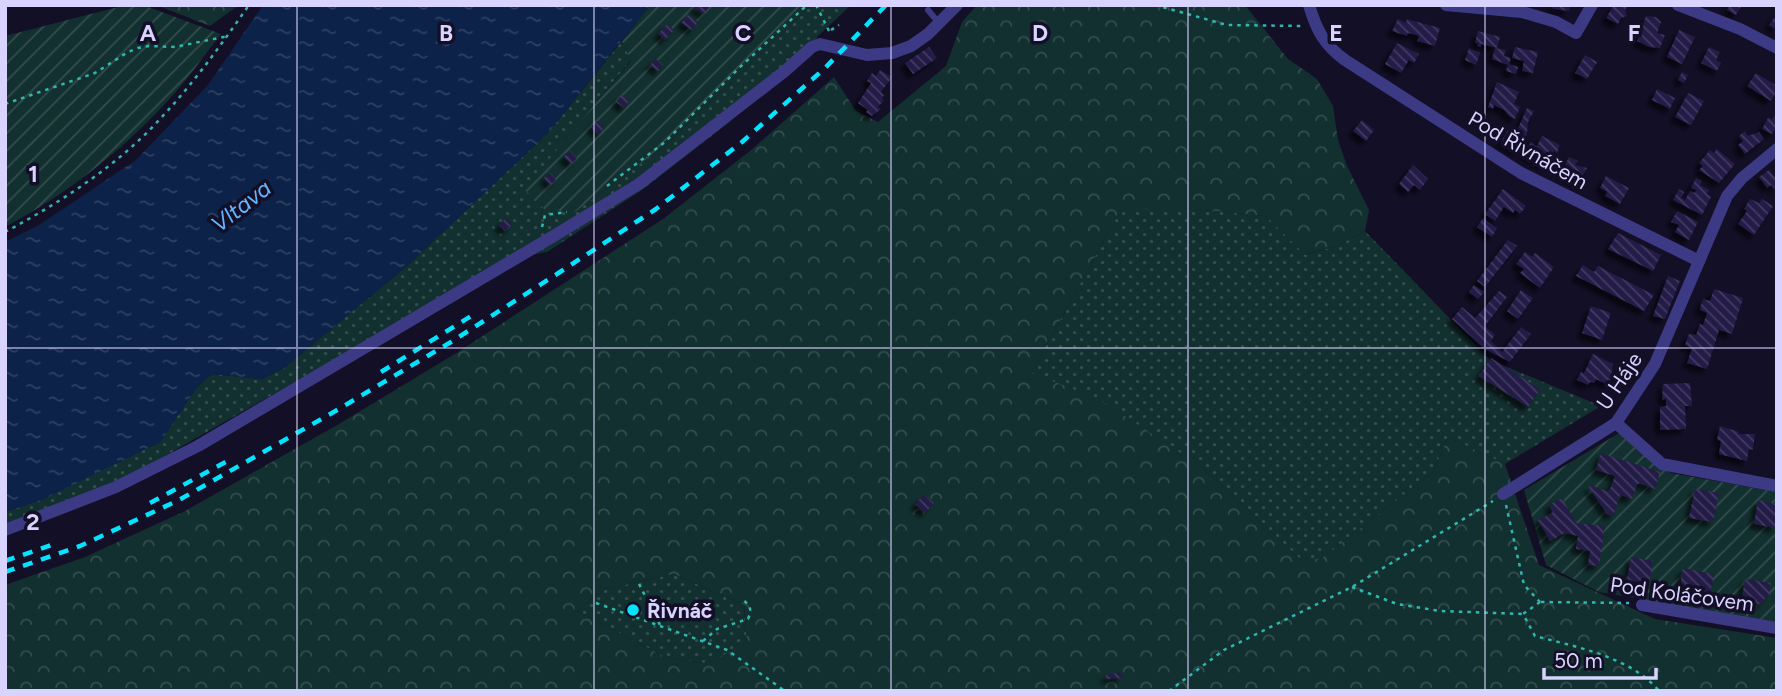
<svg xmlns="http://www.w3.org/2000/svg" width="1782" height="696" font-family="Figtree,sans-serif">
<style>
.grass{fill:url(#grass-dots)}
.forest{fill:url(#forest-crowns);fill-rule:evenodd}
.garden{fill:url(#garden-furrows)}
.water{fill:url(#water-ripples)}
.building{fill:url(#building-back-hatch);filter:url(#shadow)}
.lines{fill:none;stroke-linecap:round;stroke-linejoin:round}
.path{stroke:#2fb8b0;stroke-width:2.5;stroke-dasharray:3.5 5;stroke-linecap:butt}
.service{stroke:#3d3a85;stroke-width:6}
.minor{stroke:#3d3a85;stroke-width:12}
.rail{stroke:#00e5ff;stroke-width:4.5;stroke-dasharray:10 9;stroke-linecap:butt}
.grid{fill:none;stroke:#d9d4ff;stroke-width:2;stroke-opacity:0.55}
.poi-dot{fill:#00e5ff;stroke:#130f26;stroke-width:2.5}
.labels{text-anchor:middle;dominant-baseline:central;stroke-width:7;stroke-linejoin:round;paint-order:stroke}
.street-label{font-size:21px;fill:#d9d4ff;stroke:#130f26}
.poi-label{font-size:21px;font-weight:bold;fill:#d9d4ff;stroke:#130f26;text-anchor:start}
.water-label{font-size:23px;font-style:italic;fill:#62b6ff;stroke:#130f26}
.grid-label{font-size:23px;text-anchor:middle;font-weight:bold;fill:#d9d4ff;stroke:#130f26;stroke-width:7;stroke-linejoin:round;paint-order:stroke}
</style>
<defs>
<pattern id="grass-dots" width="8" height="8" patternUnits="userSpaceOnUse" patternTransform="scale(1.75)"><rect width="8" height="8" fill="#12302f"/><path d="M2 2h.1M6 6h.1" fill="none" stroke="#344d4e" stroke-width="1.8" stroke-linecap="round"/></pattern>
<pattern id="forest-crowns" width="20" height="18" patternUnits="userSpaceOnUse" patternTransform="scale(1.75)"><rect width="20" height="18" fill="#12302f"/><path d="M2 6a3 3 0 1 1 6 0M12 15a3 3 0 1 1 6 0" fill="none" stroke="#344d4e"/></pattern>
<pattern id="garden-furrows" width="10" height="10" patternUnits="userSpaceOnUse" patternTransform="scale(1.75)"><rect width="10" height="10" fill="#12302f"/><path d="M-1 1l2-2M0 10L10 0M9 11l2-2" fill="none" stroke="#344d4e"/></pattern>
<pattern id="water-ripples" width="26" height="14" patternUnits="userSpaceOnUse" patternTransform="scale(1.75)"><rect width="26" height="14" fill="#0c2248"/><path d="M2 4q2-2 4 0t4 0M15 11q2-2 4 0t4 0" fill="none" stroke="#2f4163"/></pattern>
<pattern id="building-back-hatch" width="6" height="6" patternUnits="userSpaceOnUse" patternTransform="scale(1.75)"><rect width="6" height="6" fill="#241b47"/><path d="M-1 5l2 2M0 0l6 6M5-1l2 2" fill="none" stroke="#433b63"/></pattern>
<filter id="shadow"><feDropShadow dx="-5" dy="5" stdDeviation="2" flood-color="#0009"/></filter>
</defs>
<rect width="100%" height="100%" fill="#130f26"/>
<g class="grass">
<path d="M 811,5 L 851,5 L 818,36 L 809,51 L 727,124 L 642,190 L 547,252 L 512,258 L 114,485 L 5,528 L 5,512 L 42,499 L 160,442 L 197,387 L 212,374 L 262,379 L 284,368 L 408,265 L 548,133 L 622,41 L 631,60 L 525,189 L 575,212 L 666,145 Z"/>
<path d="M 1135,208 L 1183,208 L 1266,216 L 1306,255 L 1339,245 L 1365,231 L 1490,360 L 1601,406 L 1505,464 L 1448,437 L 1433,472 L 1320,560 L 1299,558 L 1202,467 L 1031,373 L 1118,215 L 1125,210 Z"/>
<path d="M 674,574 L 744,605 L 747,646 L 704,663 L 665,657 L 578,611 L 605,589 Z"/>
</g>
<g class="forest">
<path d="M 156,5 L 239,5 L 210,26 Z"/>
<path d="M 977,5 L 1245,5 L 1288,59 L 1317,79 L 1333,106 L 1338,140 L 1347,166 L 1369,210 L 1365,231 L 1339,245 L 1305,255 L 1266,216 L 1183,208 L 1125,210 L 1118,215 L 1031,373 L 1099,399 L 1202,467 L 1299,558 L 1321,559 L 1433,472 L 1448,437 L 1505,464 L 1539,565 L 1655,619 L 1777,638 L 1777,691 L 5,691 L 5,585 L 85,557 L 185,511 L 339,424 L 458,352 L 663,219 L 750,151 L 834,77 L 856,111 L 878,122 L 946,66 L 962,22 ZM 674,574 L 744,605 L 747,645 L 704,663 L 665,657 L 578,611 L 605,589 Z"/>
</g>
<g class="garden">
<path d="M 126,5 L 143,5 L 221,34 C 205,54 191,75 174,94 C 126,148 69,193 5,227 L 5,36 Z"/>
<path d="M 650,5 L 811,5 L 666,145 L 575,212 L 545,210 L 524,189 L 631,61 L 622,41 Z"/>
<path d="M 1621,432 L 1671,473 L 1777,492 L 1777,622 L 1599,592 L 1546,565 L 1524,490 Z"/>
</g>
<path class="water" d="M 263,5 L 650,5 L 548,133 L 408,265 L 284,368 L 262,379 L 212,374 L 197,387 L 160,442 L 42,500 L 5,512 L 5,242 L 39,225 L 136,160 L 208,85 Z"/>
<g class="building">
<path d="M 696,5 L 706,5 L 709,7 L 704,14 L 695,8 Z"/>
<path d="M 1549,5 L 1570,5 L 1569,11 L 1554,9 Z"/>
<path d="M 1614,5 L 1628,5 L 1625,10 L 1627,16 L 1621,18 L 1618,24 L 1606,18 Z"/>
<path d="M 1730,5 L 1742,5 L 1736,15 L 1727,10 Z"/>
<path d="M 1777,14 L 1777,30 L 1769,25 Z"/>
<path d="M 688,15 L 698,22 L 692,30 L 681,23 Z"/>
<path d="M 1646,16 L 1656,17 L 1661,22 L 1657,33 L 1665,35 L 1660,48 L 1649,47 L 1637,41 Z"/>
<path d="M 1398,19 L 1406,23 L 1407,19 L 1440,28 L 1435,46 L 1417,41 L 1419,36 L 1408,33 L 1407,36 L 1392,31 Z"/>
<path d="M 667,24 L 674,30 L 665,40 L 658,34 Z"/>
<path d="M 1679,30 L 1695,37 L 1682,64 L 1667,57 Z"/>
<path d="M 1478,31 L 1500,37 L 1497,48 L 1481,44 L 1481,47 L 1477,46 L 1478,43 L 1475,43 Z"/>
<path d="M 1397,43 L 1419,54 L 1414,63 L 1409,60 L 1401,73 L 1385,64 Z"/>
<path d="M 929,47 L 937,58 L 913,74 L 905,63 Z"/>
<path d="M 1515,47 L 1538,52 L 1533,73 L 1522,71 L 1524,61 L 1512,58 Z"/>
<path d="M 1709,47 L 1720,52 L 1716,60 L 1721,63 L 1717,71 L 1701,63 Z"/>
<path d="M 1469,48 L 1480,53 L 1476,65 L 1465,60 Z"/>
<path d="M 1495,48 L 1506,50 L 1504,56 L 1511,58 L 1509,64 L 1518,67 L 1516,74 L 1506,71 L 1508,65 L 1492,59 Z"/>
<path d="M 1585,55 L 1597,62 L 1587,79 L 1575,73 Z"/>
<path d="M 656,59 L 663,65 L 658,71 L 650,65 Z"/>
<path d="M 880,70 L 892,77 L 881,92 L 884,95 L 882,99 L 884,100 L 878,107 L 881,109 L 872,116 L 866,112 L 868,110 L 858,103 L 871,83 L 867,81 L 872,73 L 876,76 Z"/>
<path d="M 1682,72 L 1688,75 L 1684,83 L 1678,80 Z"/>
<path d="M 1756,73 L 1777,86 L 1777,91 L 1771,101 L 1747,86 Z"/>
<path d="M 1497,82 L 1519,92 L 1514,104 L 1520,107 L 1515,119 L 1509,116 L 1504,110 L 1494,105 L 1493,109 L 1488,107 Z"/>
<path d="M 1657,89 L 1675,98 L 1670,109 L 1652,100 Z"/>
<path d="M 1688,93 L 1704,101 L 1691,125 L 1675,117 Z"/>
<path d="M 622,95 L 629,101 L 624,108 L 616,102 Z"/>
<path d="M 1527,108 L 1534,111 L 1528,122 L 1527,134 L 1518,151 L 1501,142 L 1508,130 L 1516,133 Z"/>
<path d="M 1777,114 L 1777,127 L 1772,134 L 1762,129 L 1768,118 L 1772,119 Z"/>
<path d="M 1362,120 L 1374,130 L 1366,141 L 1353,131 Z"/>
<path d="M 597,121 L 604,128 L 598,134 L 591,127 Z"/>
<path d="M 1745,131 L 1748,136 L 1759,132 L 1764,139 L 1745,154 L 1738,145 L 1743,141 L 1739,136 Z"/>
<path d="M 1542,136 L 1560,145 L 1557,153 L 1554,151 L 1546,166 L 1524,155 L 1531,142 L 1537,146 Z"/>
<path d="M 1717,149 L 1735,164 L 1719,183 L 1699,170 L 1703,166 L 1699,163 L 1710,150 L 1714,153 Z"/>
<path d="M 570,151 L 577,158 L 571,164 L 564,157 Z"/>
<path d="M 1569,157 L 1578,161 L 1575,165 L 1587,168 L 1579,183 L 1561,173 Z"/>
<path d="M 1413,165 L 1428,179 L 1420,190 L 1414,185 L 1408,192 L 1399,184 Z"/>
<path d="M 1769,170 L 1777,180 L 1777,191 L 1771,185 L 1767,188 L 1759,177 Z"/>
<path d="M 551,173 L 556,180 L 550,185 L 544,178 Z"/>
<path d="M 1606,176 L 1629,188 L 1620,204 L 1605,196 L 1607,192 L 1600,188 Z"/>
<path d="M 1696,178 L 1702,181 L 1700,185 L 1709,190 L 1707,194 L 1711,197 L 1702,215 L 1673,200 L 1679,189 L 1684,192 L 1681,198 L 1685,200 L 1690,191 L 1695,193 L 1696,190 L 1691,188 Z"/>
<path d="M 1503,189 L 1526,206 L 1520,214 L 1515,210 L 1513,213 L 1504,207 L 1495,221 L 1485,214 Z"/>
<path d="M 1750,199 L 1759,203 L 1762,199 L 1773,206 L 1754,235 L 1738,224 L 1747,211 L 1744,209 Z"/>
<path d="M 1677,211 L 1698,222 L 1689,240 L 1675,232 L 1679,225 L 1671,222 Z"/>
<path d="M 506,218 L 512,225 L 505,231 L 499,225 Z"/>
<path d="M 1483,218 L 1497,228 L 1492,237 L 1477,227 Z"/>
<path d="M 1618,233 L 1661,255 L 1653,271 L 1608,249 Z"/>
<path d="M 1508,240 L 1517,246 L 1485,287 L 1477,281 Z"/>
<path d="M 1525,252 L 1532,257 L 1535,253 L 1554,267 L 1540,288 L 1520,273 L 1524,269 L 1516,264 Z"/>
<path d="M 1583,265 L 1594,272 L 1598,266 L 1654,295 L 1644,311 L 1576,276 Z"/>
<path d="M 1668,276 L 1680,281 L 1665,319 L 1653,316 Z"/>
<path d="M 1474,285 L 1484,292 L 1478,299 L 1469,292 Z"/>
<path d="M 1714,289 L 1743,298 L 1732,334 L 1719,330 L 1707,369 L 1687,363 L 1692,348 L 1685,345 L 1689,334 L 1696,335 L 1700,324 L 1703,325 L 1707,313 L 1700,310 L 1701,305 L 1703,299 L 1710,301 Z"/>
<path d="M 1521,290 L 1533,298 L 1518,319 L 1507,311 Z"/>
<path d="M 1499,291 L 1507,297 L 1485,326 L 1495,335 L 1491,341 L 1502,352 L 1521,327 L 1531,334 L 1510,362 L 1485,349 L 1452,319 L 1462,307 L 1475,318 Z"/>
<path d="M 1591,306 L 1611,313 L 1602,340 L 1582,333 Z"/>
<path d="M 1593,354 L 1613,364 L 1610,383 L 1606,384 L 1596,379 L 1594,383 L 1590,382 L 1588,385 L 1577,380 L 1581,372 L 1584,373 Z"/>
<path d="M 1491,358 L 1540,389 L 1528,407 L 1479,376 Z"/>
<path d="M 1690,383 L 1692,406 L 1685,406 L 1686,429 L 1660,430 L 1660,407 L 1666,406 L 1666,399 L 1662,400 L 1663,384 Z"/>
<path d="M 1720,426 L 1739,432 L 1738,434 L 1755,434 L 1753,450 L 1749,449 L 1747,461 L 1719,454 L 1721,441 L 1717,440 Z"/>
<path d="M 1601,453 L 1660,472 L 1655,489 L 1638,483 L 1632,499 L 1620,495 L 1613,516 L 1607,514 L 1589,488 L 1590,485 L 1609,492 L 1615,476 L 1596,470 Z"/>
<path d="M 1695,489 L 1719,493 L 1713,522 L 1689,518 Z"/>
<path d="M 924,495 L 934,503 L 925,513 L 915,504 Z"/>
<path d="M 1562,498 L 1576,523 L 1605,526 L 1599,566 L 1588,565 L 1590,551 L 1576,549 L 1578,536 L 1565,533 L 1550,541 L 1538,520 L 1553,513 L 1549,505 Z"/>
<path d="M 1758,500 L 1777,504 L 1776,528 L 1754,524 Z"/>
<path d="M 1631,557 L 1653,561 L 1649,584 L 1627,580 Z"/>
<path d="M 1683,568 L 1714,574 L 1709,599 L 1679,593 Z"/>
<path d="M 1745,579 L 1771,583 L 1768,598 L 1764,598 L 1763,604 L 1741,603 Z"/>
<path d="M 1122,672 L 1123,678 L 1106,679 L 1106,675 Z"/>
</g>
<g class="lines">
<g class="path">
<path d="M 816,5 L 829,31"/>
<path d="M 1155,5 L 1227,25 L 1303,26"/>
<path d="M 831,30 L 839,25"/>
<path d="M 5,104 L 95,73 L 128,52 L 138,48 L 149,46 L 175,47 L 228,36"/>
<path d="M 607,186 L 665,142 L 738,69 L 807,5"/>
<path d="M 542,227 L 545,215 L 567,212"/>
<path d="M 5,232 C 61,202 117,166 160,119 C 193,84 221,45 249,5"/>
<path d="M 1506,505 L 1524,585 L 1540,602"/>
<path d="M 639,584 L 660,625"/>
<path d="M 1352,587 L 1397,604 L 1440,611 L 1523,614"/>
<path d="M 1540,602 L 1523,614 L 1535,636 C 1576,647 1631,657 1659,691"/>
<path d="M 1541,602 L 1629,603"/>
<path d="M 596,603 L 727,650 L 785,691"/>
<path d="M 703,641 L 717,629 L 748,619 C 752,610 751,606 743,600"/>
<path d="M 1169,691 L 1224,650 L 1352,587 L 1493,501"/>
</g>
<path class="service" d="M 928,10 L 939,23"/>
<g class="minor">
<path d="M 1309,5 C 1316,29 1324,45 1345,60 L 1521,173 L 1699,261"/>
<path d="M 1446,5 L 1522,12 L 1556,22 L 1576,33 L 1592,5"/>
<path d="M 1678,5 L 1740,29 L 1777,48"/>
<path d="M 1616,423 L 1662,464 L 1777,486"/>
<path d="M 1503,494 L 1616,423 L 1655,364 L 1727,196 L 1742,178 L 1777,149"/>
<path d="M 5,530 L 116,487 L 198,446 L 552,237 L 639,184 L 785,71 L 812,47 L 820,44 L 867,55 L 892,53 L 911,46 L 928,34 L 957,5"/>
<path d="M 1642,605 L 1777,628"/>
</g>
<g class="rail">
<path d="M 381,372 L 476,313"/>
<path d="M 150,503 L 233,458"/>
<path d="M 5,561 L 57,543"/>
<path d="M 5,572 L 80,546 L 179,500 L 332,413 L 451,342 L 560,272 L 656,209 L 742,142 L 825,68 L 886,5"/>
</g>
</g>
<path class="grid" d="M 297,5 L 297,691M 594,5 L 594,691M 891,5 L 891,691M 1188,5 L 1188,691M 1485,5 L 1485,691M 5,348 L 1777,348"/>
<circle class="poi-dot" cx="633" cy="610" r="7"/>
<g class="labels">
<g class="street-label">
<text transform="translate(1528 150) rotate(30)">Pod Řivnáčem</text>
<text transform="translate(1619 381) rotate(-56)">U Háje</text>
<text transform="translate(1682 594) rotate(8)">Pod Koláčovem</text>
</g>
<g class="poi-label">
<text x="647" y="610">Řivnáč</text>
</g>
<g class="water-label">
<text transform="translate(241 206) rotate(-38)">Vltava</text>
</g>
</g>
<g class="grid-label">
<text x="148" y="41">A</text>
<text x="446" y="41">B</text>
<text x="743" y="41">C</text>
<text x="1040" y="41">D</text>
<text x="1336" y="41">E</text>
<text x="1634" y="41">F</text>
<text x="33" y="182">1</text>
<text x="33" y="530">2</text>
</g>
<rect width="1782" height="696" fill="none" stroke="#d9d4ff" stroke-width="14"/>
<path d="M1544 668v10h112v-10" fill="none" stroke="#d9d4ff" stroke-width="3.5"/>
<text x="1554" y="668" font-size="21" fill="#d9d4ff" stroke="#130f26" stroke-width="5" paint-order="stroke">50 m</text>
</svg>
